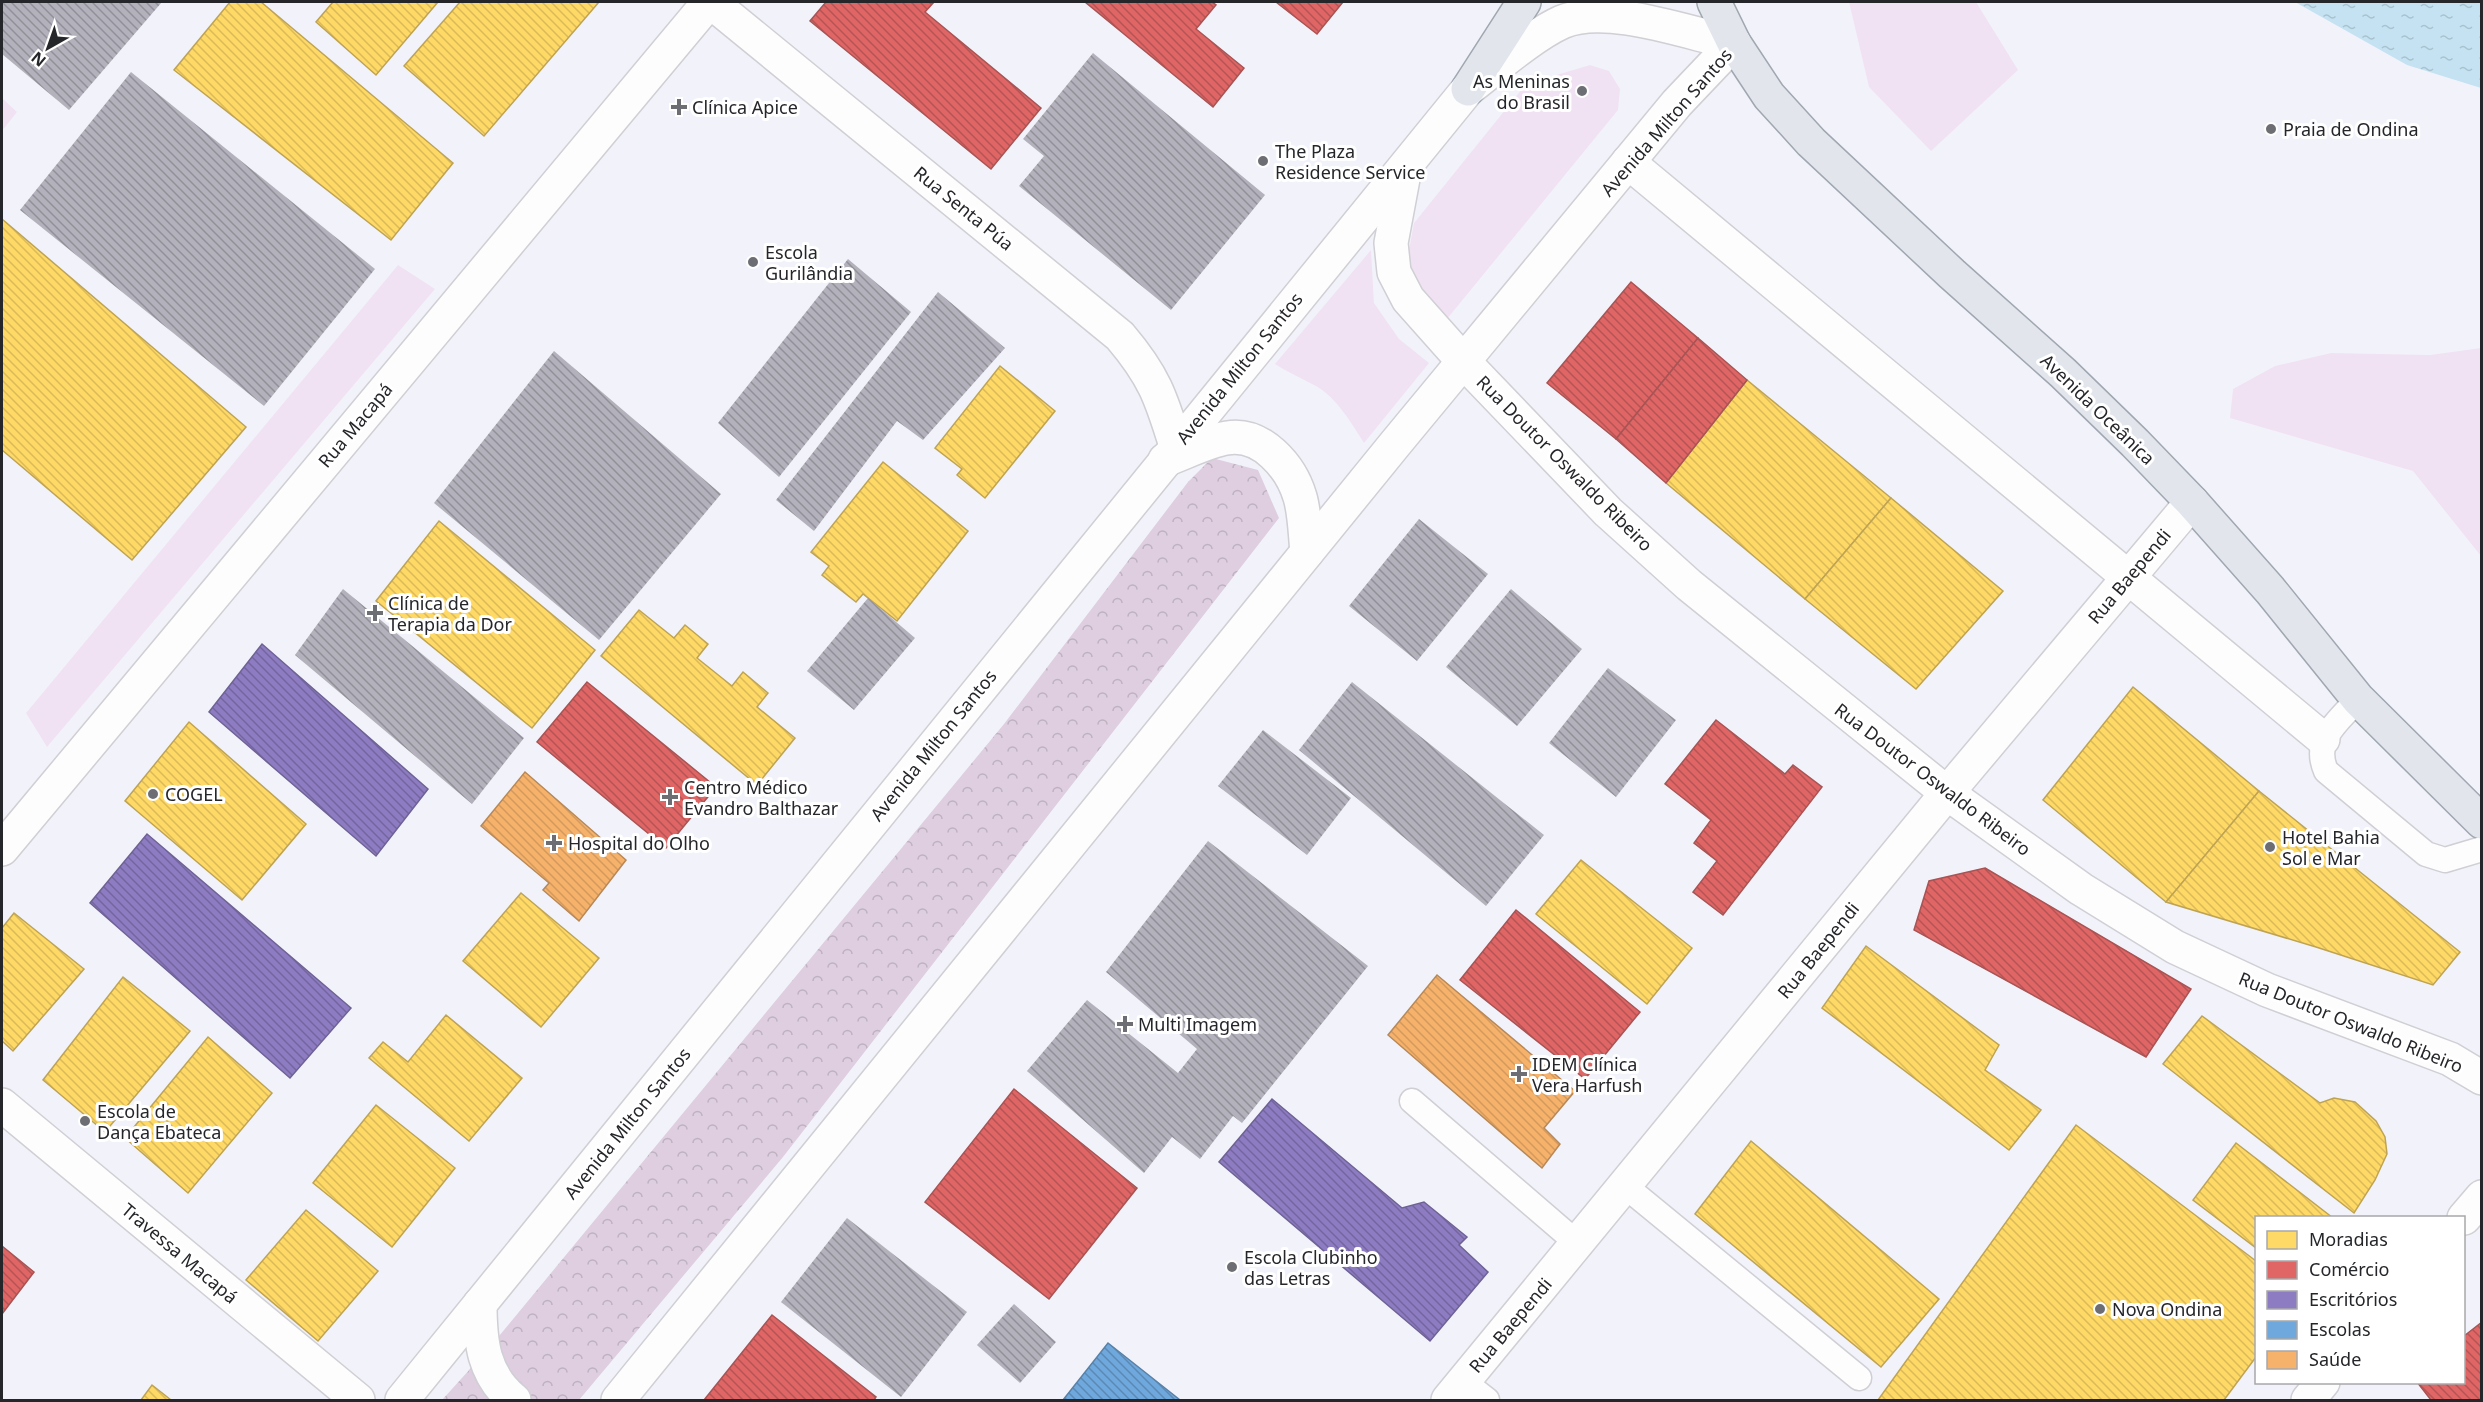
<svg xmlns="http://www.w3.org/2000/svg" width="2483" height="1402" font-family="'Noto Sans',sans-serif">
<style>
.green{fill:#f1e2f3}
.forest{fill:url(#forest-crowns)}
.water{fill:url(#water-ripples)}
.homes{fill:url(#homes-back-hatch);stroke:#bea354;stroke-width:1.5}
.shops{fill:url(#shops-back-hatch);stroke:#a85354;stroke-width:1.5}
.offices{fill:url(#offices-back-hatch);stroke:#6e6295;stroke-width:1.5}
.schools{fill:url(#schools-back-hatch);stroke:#5981a7;stroke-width:1.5}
.health{fill:url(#health-back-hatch);stroke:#b78858;stroke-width:1.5}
.building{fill:url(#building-back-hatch)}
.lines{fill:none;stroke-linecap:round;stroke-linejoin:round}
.service-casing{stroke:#cfcfd4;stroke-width:27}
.pedestrian-casing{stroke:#cfcfd4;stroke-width:36}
.minor-casing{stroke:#cfcfd4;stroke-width:36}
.secondary-casing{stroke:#cfcfd4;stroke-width:36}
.primary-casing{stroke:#a0a7b1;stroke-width:36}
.service{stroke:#fdfdfe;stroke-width:24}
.pedestrian{stroke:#fdfdfe;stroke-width:33}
.minor{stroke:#fdfdfe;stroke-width:33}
.secondary{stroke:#fdfdfe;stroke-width:33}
.primary{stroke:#e2e6ec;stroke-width:33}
.poi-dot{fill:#6d6e73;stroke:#fff;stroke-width:2}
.labels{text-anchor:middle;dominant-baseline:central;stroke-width:6;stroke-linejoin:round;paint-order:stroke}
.poi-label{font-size:18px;fill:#25262a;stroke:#fff;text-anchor:start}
.street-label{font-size:18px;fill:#25262a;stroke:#fff}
</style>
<defs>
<pattern id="forest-crowns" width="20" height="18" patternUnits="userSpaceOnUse" patternTransform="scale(1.5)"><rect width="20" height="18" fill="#decee0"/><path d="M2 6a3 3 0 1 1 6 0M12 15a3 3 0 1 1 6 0" fill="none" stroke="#beb1c0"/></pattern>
<pattern id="water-ripples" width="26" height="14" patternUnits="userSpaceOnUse" patternTransform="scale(1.5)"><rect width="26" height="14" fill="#c4e2f1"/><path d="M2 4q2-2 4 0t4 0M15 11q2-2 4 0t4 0" fill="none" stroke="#a8c2cf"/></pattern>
<pattern id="homes-back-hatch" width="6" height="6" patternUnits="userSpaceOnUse" patternTransform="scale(1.5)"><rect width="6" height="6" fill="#ffd966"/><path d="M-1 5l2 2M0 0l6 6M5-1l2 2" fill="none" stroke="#daba59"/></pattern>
<pattern id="shops-back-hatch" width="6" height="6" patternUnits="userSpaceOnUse" patternTransform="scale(1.5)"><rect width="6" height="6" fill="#e06666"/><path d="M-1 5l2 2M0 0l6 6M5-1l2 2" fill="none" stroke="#b55454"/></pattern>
<pattern id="offices-back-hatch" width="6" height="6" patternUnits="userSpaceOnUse" patternTransform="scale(1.5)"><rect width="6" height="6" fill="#8e7cc3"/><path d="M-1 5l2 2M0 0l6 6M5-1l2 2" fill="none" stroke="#74659f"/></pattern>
<pattern id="schools-back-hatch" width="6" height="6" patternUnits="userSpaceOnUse" patternTransform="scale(1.5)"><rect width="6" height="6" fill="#6fa8dc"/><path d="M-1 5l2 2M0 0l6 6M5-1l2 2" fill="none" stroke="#5b89b3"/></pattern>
<pattern id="health-back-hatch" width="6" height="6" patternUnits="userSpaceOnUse" patternTransform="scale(1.5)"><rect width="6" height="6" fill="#f6b26b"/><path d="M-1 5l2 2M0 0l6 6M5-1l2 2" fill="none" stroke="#d3995d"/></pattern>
<pattern id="building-back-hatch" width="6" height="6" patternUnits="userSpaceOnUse" patternTransform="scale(1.5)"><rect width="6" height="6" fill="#b3b1bb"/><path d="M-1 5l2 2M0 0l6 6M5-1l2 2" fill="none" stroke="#919098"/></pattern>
</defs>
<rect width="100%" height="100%" fill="#f2f3fa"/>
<g class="green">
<path d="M 1849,2 L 1976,2 L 2018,70 L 1931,151 L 1869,87 Z"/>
<path d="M 1590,65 L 1609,71 L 1620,89 L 1618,110 L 1447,319 L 1408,280 L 1407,261 L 1414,223 L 1526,84 Z"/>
<path d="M 2,98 L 17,112 L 2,131 Z"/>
<path d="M 1371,250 L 1374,303 L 1399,339 L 1429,363 L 1364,443 C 1352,424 1337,398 1316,386 C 1303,379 1289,373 1275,364 Z"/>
<path d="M 398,265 L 435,289 L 47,747 L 26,713 Z"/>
<path d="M 2481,348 L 2481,556 L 2413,471 L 2230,418 L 2233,389 L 2275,366 L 2331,353 L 2430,355 Z"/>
</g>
<path class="forest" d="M 1212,458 L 1258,470 L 1279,518 L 783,1157 L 579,1400 L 442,1400 L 490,1347 L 1004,724 L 1188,482 Z"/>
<path class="water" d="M 2295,2 L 2481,2 L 2481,88 L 2407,65 Z"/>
<g class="homes">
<path d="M 230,2 L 261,2 L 453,163 L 391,240 L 174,70 Z"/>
<path d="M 333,2 L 438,2 L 376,75 L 316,22 Z"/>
<path d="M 460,2 L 599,2 L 484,136 L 404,66 Z"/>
<path d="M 2,219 L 246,427 L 132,560 L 2,450 Z"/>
<path d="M 1000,366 L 1055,411 L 985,498 L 957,475 L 962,469 L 935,448 Z"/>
<path d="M 1747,380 L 1891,498 L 1805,599 L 1666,483 Z"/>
<path d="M 883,462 L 968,531 L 897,621 L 863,594 L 856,602 L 822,575 L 829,566 L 811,552 Z"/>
<path d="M 1891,498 L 2003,591 L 1916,689 L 1805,599 Z"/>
<path d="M 439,521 L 595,650 L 532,728 L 376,601 Z"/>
<path d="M 639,610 L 674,638 L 685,625 L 708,644 L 697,658 L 732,686 L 743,672 L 768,693 L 757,707 L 795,738 L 757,785 L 601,656 Z"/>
<path d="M 2133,687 L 2259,791 L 2166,902 L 2043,800 Z"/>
<path d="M 189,722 L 306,824 L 242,900 L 125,801 Z"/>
<path d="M 2259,791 L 2460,952 L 2433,985 L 2316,947 L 2166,902 Z"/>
<path d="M 1581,860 L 1692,948 L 1647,1004 L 1536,914 Z"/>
<path d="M 521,893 L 599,958 L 541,1027 L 463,961 Z"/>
<path d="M 14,913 L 84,969 L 13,1051 L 2,1041 L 2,928 Z"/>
<path d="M 1866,946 L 1999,1045 L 1985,1070 L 2041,1110 L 2009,1150 L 1822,1008 Z"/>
<path d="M 123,977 L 190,1031 L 105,1132 L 43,1080 Z"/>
<path d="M 446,1015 L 522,1078 L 469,1141 L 369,1058 L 383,1042 L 408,1062 Z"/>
<path d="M 2202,1016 L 2320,1103 L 2334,1098 L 2355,1102 L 2376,1121 L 2385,1137 L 2387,1154 L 2375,1180 L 2354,1213 L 2163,1064 Z"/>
<path d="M 208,1037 L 272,1093 L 188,1193 L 125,1138 Z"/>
<path d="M 376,1105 L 455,1168 L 392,1247 L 313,1183 Z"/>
<path d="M 2076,1125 L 2256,1261 L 2256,1357 L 2224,1400 L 1878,1400 Z"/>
<path d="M 1751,1141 L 1939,1299 L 1881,1367 L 1695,1214 Z"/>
<path d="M 2236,1143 L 2333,1218 L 2256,1218 L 2256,1248 L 2193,1200 Z"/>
<path d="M 306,1210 L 378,1271 L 318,1341 L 246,1280 Z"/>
<path d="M 152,1385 L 171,1400 L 141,1400 Z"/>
</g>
<g class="shops">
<path d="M 826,2 L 934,2 L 925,12 L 1041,108 L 991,169 L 810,21 Z"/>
<path d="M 1085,2 L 1212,2 L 1216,5 L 1196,29 L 1244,68 L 1213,107 Z"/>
<path d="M 1276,2 L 1343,2 L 1317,34 Z"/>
<path d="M 1631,282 L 1698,338 L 1616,439 L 1547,383 Z"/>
<path d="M 1698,338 L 1747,380 L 1666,483 L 1616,439 Z"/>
<path d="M 587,682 L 716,787 L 666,848 L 537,742 Z"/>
<path d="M 1716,720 L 1785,774 L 1793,765 L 1822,787 L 1723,915 L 1693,892 L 1717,861 L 1694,843 L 1711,820 L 1665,784 Z"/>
<path d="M 1985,868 L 2191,989 L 2146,1057 L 1914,930 L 1929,881 Z"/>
<path d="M 1516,910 L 1640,1012 L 1585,1079 L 1460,980 Z"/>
<path d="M 1014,1089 L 1137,1188 L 1049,1299 L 925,1202 Z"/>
<path d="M 2,1246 L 34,1272 L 2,1314 Z"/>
<path d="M 772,1315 L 876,1397 L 874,1400 L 704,1400 Z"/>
<path d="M 2482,1322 L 2482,1400 L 2431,1400 L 2417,1382 L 2464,1382 L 2464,1336 Z"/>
</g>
<g class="offices">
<path d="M 262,644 L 428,789 L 376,856 L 209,712 Z"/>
<path d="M 147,834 L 351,1008 L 290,1078 L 90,903 Z"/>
<path d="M 1272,1099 L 1402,1208 L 1424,1202 L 1467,1237 L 1459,1245 L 1488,1272 L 1430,1341 L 1219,1162 Z"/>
</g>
<path class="schools" d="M 1108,1343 L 1180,1400 L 1063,1400 Z"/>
<g class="health">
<path d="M 525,772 L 626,860 L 579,921 L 543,890 L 549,883 L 481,826 Z"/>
<path d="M 1437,975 L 1575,1091 L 1544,1128 L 1560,1144 L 1542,1168 L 1388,1035 Z"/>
</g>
<g class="building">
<path d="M 2,2 L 162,2 L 69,110 L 2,54 Z"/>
<path d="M 1093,53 L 1265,195 L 1171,310 L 1019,186 L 1044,156 L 1023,139 Z"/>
<path d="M 131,72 L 375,269 L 264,406 L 20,210 Z"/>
<path d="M 848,259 L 911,312 L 779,477 L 718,423 Z"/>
<path d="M 938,292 L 1005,348 L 923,440 L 897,421 L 814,531 L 776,500 Z"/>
<path d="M 554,351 L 721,494 L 599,640 L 434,503 Z"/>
<path d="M 1419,519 L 1488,574 L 1417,661 L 1349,606 Z"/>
<path d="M 343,589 L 524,738 L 472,804 L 295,655 Z"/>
<path d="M 1511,589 L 1582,649 L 1517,726 L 1446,667 Z"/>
<path d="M 868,598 L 915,638 L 854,710 L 807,671 Z"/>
<path d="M 1608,668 L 1676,720 L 1616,797 L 1549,743 Z"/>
<path d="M 1352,682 L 1544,835 L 1486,906 L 1299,750 Z"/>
<path d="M 1263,730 L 1351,798 L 1307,855 L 1218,786 Z"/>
<path d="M 1208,841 L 1368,966 L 1242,1123 L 1233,1116 L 1200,1159 L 1172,1137 L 1144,1173 L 1027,1071 L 1087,1000 L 1178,1073 L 1197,1049 L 1106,972 Z"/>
<path d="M 847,1218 L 967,1312 L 901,1397 L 781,1302 Z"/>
<path d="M 1014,1304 L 1056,1342 L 1020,1383 L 977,1345 Z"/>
</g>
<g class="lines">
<g class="service-casing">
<g id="service">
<path d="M 2358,699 C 2338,722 2312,739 2326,771 L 2426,854 L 2445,860 L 2482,849"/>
<path d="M 1412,1101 L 1577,1243"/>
<path d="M 1625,1186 L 1859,1378"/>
<path d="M 1464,1382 L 1487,1400"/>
</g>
</g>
<g class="pedestrian-casing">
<g id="pedestrian">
<path d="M 1628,162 L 2323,739"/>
<path d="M 1947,793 L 2192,502"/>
</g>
</g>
<g class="minor-casing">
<g id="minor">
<path d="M 711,2 L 1120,336 C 1154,376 1161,397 1176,446"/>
<path d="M 2,849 L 709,2"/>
<path d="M 2,1105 L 358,1400"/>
<path d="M 2464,1218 L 2482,1197"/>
<path d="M 1448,1400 L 1947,793"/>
<path d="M 2308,1400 L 2323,1382"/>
</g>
</g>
<g class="secondary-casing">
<g id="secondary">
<path d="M 1405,168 L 1391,243 L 1394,272 L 1408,299 L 1464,362 L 1608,512 L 1689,585 L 1947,793 L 2081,889 L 2175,947 L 2267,990 L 2450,1059 L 2482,1078"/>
<path d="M 1165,460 C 1185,453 1207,441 1227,438 C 1262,432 1291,467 1300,497 C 1305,514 1305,534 1307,552"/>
<path d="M 480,1304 C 480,1341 483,1375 514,1400"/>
<path d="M 402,1400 L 1468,89 C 1494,69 1533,35 1562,22 C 1607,3 1687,33 1734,43"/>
<path d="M 618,1400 L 1395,444 L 1677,103 L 1734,43"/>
</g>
</g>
<g class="primary-casing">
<g id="primary">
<path d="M 1714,2 L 1734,43 L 1769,96 L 1811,142 L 1952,274 L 2063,373 L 2135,443 L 2192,502 L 2270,590 L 2358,699 L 2482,822"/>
<path d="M 1468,89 L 1524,2"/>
</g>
</g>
<use href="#service" class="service"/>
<use href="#pedestrian" class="pedestrian"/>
<use href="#minor" class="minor"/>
<use href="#secondary" class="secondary"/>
<use href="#primary" class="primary"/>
</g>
<g class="poi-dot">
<circle cx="1582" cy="91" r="6"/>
<path d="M676 98h6v6h6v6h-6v6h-6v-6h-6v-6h6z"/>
<circle cx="2271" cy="129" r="6"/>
<circle cx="1263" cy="161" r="6"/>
<circle cx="753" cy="262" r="6"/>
<path d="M372 604h6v6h6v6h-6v6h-6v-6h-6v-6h6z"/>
<circle cx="153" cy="794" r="6"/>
<path d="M667 788h6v6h6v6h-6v6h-6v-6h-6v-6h6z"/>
<path d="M551 834h6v6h6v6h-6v6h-6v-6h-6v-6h6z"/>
<circle cx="2270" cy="847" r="6"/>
<path d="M1122 1015h6v6h6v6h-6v6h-6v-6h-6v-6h6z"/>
<path d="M1516 1065h6v6h6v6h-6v6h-6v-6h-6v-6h6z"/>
<circle cx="85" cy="1121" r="6"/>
<circle cx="1232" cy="1267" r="6"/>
<circle cx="2100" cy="1309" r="6"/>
</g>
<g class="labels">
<g class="poi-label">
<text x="1570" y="81" text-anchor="end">As Meninas<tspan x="1570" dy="21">do Brasil</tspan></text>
<text x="692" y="107">Clínica Apice</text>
<text x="2283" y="129">Praia de Ondina</text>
<text x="1275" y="151">The Plaza<tspan x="1275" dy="21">Residence Service</tspan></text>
<text x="765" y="252">Escola<tspan x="765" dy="21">Gurilândia</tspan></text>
<text x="388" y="603">Clínica de<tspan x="388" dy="21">Terapia da Dor</tspan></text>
<text x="684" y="787">Centro Médico<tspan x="684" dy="21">Evandro Balthazar</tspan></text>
<text x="165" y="794">COGEL</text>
<text x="2282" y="837">Hotel Bahia<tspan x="2282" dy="21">Sol e Mar</tspan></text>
<text x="568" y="843">Hospital do Olho</text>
<text x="1138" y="1024">Multi Imagem</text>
<text x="1532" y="1064">IDEM Clínica<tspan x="1532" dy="21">Vera Harfush</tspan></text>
<text x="97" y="1111">Escola de<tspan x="97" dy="21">Dança Ebateca</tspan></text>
<text x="1244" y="1257">Escola Clubinho<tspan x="1244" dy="21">das Letras</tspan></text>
<text x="2112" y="1309">Nova Ondina</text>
</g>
<g class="street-label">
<text transform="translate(1666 122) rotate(-49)">Avenida Milton Santos</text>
<text transform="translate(964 208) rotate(39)">Rua Senta Púa</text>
<text transform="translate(1239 368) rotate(-51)">Avenida Milton Santos</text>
<text transform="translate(2098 409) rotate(44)">Avenida Oceânica</text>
<text transform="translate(355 425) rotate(-50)">Rua Macapá</text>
<text transform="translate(1565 463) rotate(45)">Rua Doutor Oswaldo Ribeiro</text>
<text transform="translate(2129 576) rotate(-50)">Rua Baependi</text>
<text transform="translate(933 745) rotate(-51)">Avenida Milton Santos</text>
<text transform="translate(1933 779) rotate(37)">Rua Doutor Oswaldo Ribeiro</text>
<text transform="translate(1818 950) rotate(-51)">Rua Baependi</text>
<text transform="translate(2351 1022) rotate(22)">Rua Doutor Oswaldo Ribeiro</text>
<text transform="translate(627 1123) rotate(-51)">Avenida Milton Santos</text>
<text transform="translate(180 1253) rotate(40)">Travessa Macapá</text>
<text transform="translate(1510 1325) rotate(-50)">Rua Baependi</text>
</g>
</g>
<rect width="2483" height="1402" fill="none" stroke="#25262a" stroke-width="6"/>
<rect x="2255" y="1216" width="210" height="168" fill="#ffffff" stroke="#a8a8aa" stroke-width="1.5"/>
<rect x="2267" y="1231" width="30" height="18" fill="#ffd966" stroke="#a8a8aa" stroke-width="1.5"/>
<text x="2309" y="1246" font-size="18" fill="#25262a">Moradias</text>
<rect x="2267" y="1261" width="30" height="18" fill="#e06666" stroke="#a8a8aa" stroke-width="1.5"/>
<text x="2309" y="1276" font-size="18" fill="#25262a">Comércio</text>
<rect x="2267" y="1291" width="30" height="18" fill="#8e7cc3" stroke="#a8a8aa" stroke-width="1.5"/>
<text x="2309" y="1306" font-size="18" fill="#25262a">Escritórios</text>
<rect x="2267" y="1321" width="30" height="18" fill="#6fa8dc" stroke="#a8a8aa" stroke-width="1.5"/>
<text x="2309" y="1336" font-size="18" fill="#25262a">Escolas</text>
<rect x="2267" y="1351" width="30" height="18" fill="#f6b26b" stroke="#a8a8aa" stroke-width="1.5"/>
<text x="2309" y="1366" font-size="18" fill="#25262a">Saúde</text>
<g transform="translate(48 48) rotate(220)" stroke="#ffffff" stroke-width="4.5" paint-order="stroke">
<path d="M0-4.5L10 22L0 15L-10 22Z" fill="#25262a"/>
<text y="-9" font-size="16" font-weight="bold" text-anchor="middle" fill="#25262a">N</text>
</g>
</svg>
